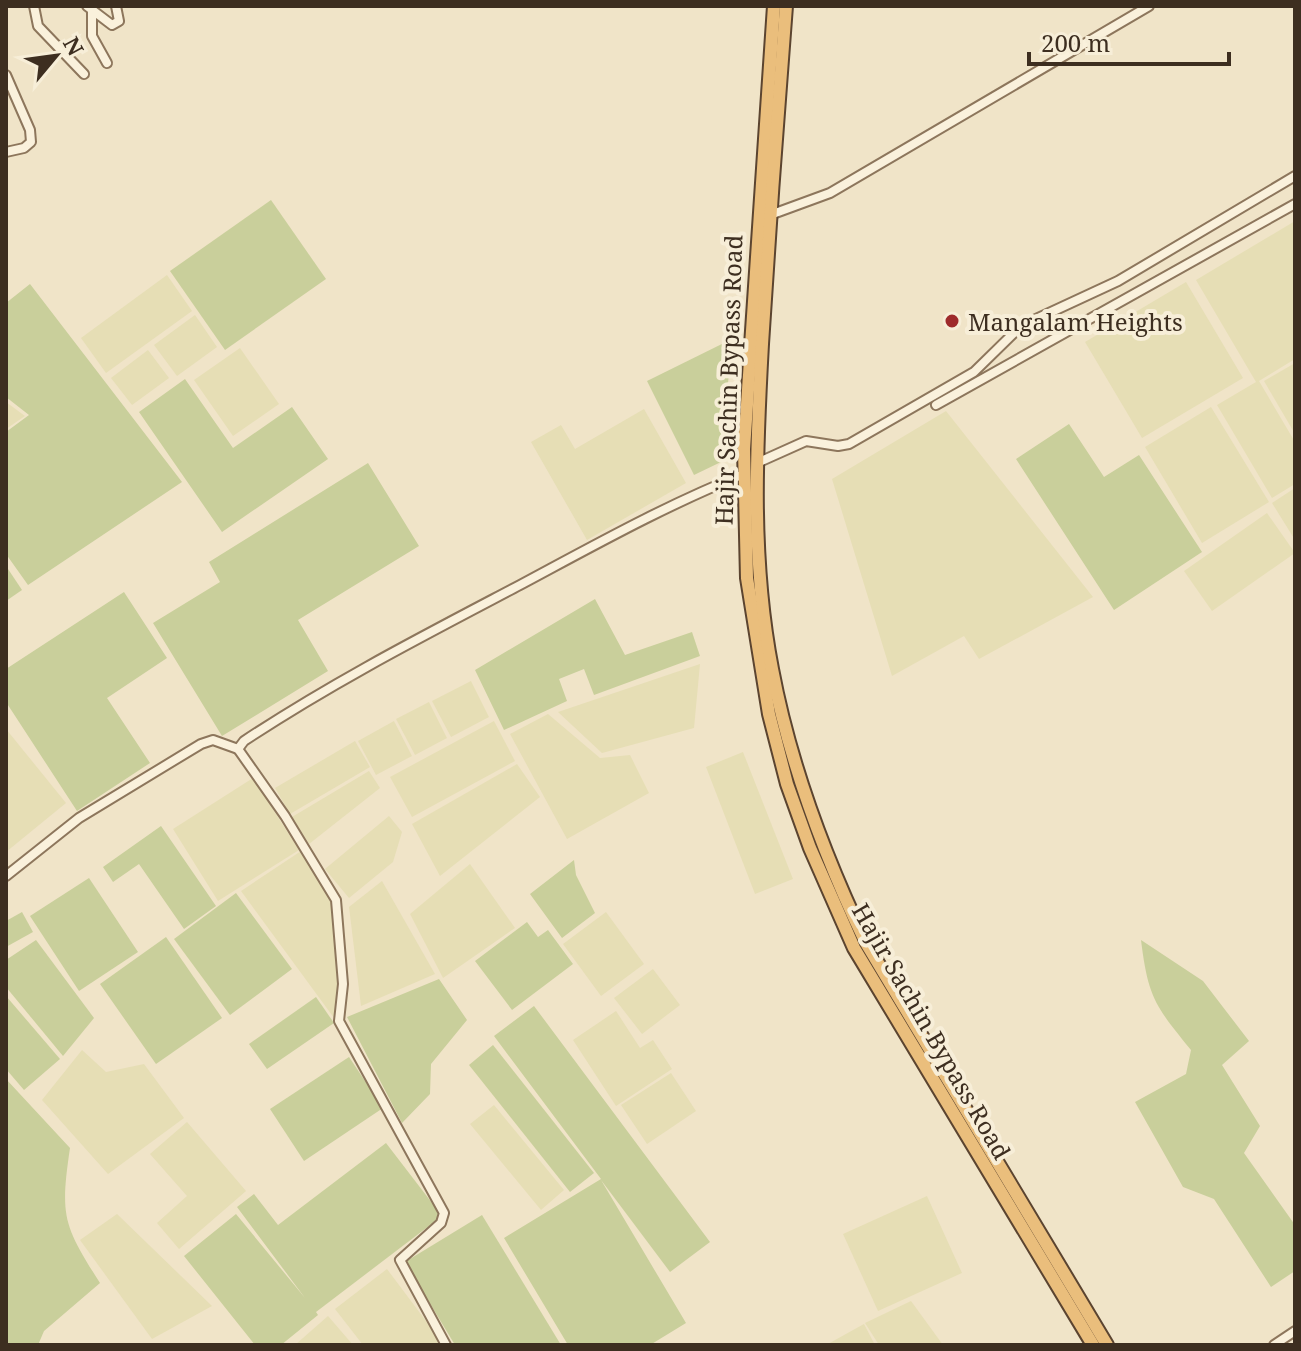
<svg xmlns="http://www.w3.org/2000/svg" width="1301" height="1351" font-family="'Noto Serif',serif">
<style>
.farmland{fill:#e6deb5}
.green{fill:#c9cf9b}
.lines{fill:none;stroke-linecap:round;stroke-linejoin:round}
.minor-casing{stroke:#8d765c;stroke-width:12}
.trunk-casing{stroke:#5b4430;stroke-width:16}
.minor{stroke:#faf1dc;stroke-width:8}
.trunk{stroke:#eabe7c;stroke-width:12}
.poi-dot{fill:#9e2a2b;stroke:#f7eed8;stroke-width:3}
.labels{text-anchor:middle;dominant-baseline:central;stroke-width:8;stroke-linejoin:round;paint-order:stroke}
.poi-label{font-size:24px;fill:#3d2e20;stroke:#f7eed8;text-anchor:start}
.street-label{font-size:24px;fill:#3d2e20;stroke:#f7eed8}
</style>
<rect width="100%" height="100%" fill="#f0e4c8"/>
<g class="farmland">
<path d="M 1295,221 L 1295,359 L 1259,381 L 1295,442 L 1295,484 L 1272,498 L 1217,405 L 1256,382 L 1196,280 Z"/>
<path d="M 167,275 L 192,311 L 106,373 L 81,338 Z"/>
<path d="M 1186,282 L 1243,378 L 1142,438 L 1085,342 Z"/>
<path d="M 195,315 L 217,347 L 177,376 L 154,345 Z"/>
<path d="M 240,348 L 279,404 L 233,436 L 194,380 Z"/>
<path d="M 148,350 L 169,378 L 132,405 L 111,378 Z"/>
<path d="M 1295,363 L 1295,434 L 1264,381 Z"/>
<path d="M 6,402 L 25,416 L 6,429 Z"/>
<path d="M 1211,407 L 1269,502 L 1202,543 L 1145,447 Z"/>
<path d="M 644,409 L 686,483 L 587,540 L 531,442 L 561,425 L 575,449 Z"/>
<path d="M 946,411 L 1093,597 L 979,659 L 964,636 L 892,676 L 832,479 Z"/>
<path d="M 1295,488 L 1295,540 L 1272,503 Z"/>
<path d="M 1267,513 L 1295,553 L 1212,611 L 1184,571 Z"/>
<path d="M 700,664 L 694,728 L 602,753 L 558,712 Z"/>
<path d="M 471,681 L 489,717 L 451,737 L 432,701 Z"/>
<path d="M 429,702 L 447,738 L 415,755 L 396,719 Z"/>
<path d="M 548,714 L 600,758 L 630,755 L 649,793 L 567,839 L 510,734 Z"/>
<path d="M 394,721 L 412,756 L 376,775 L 358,741 Z"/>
<path d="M 494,721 L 515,761 L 412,817 L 390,777 Z"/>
<path d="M 6,729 L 66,803 L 6,852 Z"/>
<path d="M 355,741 L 370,767 L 290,814 L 275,788 Z"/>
<path d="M 743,752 L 793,879 L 755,894 L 706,767 Z"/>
<path d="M 517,764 L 540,797 L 440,876 L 412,824 Z"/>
<path d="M 369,771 L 380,788 L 309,844 L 292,817 Z"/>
<path d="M 253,778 L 299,850 L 218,901 L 173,829 Z"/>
<path d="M 389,816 L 402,832 L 393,862 L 349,898 L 325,869 Z"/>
<path d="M 301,851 L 333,901 L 341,988 L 334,1018 L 241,891 Z"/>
<path d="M 470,864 L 515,928 L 443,978 L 410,914 Z"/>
<path d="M 382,881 L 435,974 L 361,1006 L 349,907 Z"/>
<path d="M 606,912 L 644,964 L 601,996 L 563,944 Z"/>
<path d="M 653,969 L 680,1005 L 642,1034 L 614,998 Z"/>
<path d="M 616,1011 L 640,1048 L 653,1040 L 672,1069 L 616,1106 L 573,1040 Z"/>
<path d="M 82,1050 L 106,1072 L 144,1064 L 184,1118 L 108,1174 L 42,1100 Z"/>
<path d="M 671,1073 L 696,1111 L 647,1144 L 621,1105 Z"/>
<path d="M 494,1105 L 564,1190 L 541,1210 L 470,1124 Z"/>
<path d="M 187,1122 L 246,1191 L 179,1249 L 157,1223 L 187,1196 L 150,1154 Z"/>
<path d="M 927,1196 L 962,1273 L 878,1311 L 843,1234 Z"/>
<path d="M 117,1214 L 212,1306 L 152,1339 L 80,1240 Z"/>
<path d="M 387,1269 L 438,1337 L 440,1345 L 363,1345 L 335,1309 Z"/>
<path d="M 911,1301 L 943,1345 L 879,1345 L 865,1323 Z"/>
<path d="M 328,1316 L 353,1345 L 295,1345 Z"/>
<path d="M 864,1324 L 875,1345 L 826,1345 Z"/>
</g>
<g class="green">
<path d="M 271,200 L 326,279 L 225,350 L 170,271 Z"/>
<path d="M 30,284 L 182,482 L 28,585 L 6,554 L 6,432 L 29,415 L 6,397 L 6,303 Z"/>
<path d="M 732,339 L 721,462 L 694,475 L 647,381 Z"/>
<path d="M 185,379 L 233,448 L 292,407 L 328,459 L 222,532 L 139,412 Z"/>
<path d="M 1069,424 L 1104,477 L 1139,455 L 1202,552 L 1114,610 L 1016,459 Z"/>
<path d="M 368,463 L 419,546 L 298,620 L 328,671 L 222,736 L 153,623 L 220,582 L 209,562 Z"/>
<path d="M 6,566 L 22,590 L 6,601 Z"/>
<path d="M 124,592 L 167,658 L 107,698 L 150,763 L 77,811 L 6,702 L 6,669 Z"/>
<path d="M 595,599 L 625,655 L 692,632 L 700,656 L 594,695 L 584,669 L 559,679 L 567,701 L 504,730 L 475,670 Z"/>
<path d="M 161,826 L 216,906 L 184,929 L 139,864 L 113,882 L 103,867 Z"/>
<path d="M 574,860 L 576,875 L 595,913 L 562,938 L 530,894 Z"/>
<path d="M 89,878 L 138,952 L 79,991 L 30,916 Z"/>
<path d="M 236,893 L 292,969 L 230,1015 L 174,939 Z"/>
<path d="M 22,912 L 33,932 L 6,947 L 6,921 Z"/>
<path d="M 527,922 L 538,937 L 548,930 L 573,964 L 512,1010 L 475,961 Z"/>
<path d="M 166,937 L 222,1018 L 156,1064 L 100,984 Z"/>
<path d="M 36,940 L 94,1018 L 63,1056 L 6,987 L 6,960 Z"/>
<path d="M 1141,940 L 1203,981 L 1249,1041 L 1222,1065 L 1260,1126 L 1244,1153 L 1295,1225 L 1295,1271 L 1271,1287 L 1214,1199 L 1183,1187 L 1135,1102 L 1186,1074 L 1191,1050 C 1155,1006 1148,997 1141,940 Z"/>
<path d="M 439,979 L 467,1020 L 431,1064 L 430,1094 L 402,1123 L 347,1017 Z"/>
<path d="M 6,996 L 60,1059 L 24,1090 L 6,1069 Z"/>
<path d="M 316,997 L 334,1023 L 267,1069 L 249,1044 Z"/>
<path d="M 534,1006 L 710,1242 L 670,1272 L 601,1180 L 686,1323 L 650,1345 L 568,1345 L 504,1238 L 601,1179 L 494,1036 Z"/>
<path d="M 493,1045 L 594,1173 L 570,1192 L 469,1065 Z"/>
<path d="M 349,1057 L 383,1108 L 304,1161 L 270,1109 Z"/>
<path d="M 6,1079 L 70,1148 C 60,1216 63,1225 100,1283 L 44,1331 L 38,1345 L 6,1345 Z"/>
<path d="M 386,1143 L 442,1216 L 316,1312 L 318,1315 L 281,1345 L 255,1345 L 184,1256 L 236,1214 L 305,1298 L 237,1207 L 254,1194 L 278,1225 Z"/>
<path d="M 482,1215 L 561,1345 L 455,1345 L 405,1262 Z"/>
</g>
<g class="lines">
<g class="minor-casing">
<g id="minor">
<path d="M 34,6 L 38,26 L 84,74"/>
<path d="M 87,6 L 112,25 L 119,21 L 116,6"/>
<path d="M 92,11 L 92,36 L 107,63"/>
<path d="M 6,75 L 30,130 L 31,142 L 24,148 L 6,152"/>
<path d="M 770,215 L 830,193 L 1149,6"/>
<path d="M 936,405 L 1295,204"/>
<path d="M 757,463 L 806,441 L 838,446 L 849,444 L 974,372 L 1021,326 L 1118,281 L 1295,176"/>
<path d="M 6,876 L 79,818 L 201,744 L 213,740 L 238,749"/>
<path d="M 446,1345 L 400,1260 L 441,1223 L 444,1213 L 339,1021 L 343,984 L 336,900 L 285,816 L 238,749 L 244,741 C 333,682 425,635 520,585 C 593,546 666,505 744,474"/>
<path d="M 1274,1345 L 1295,1331"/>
</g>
</g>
<g class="trunk-casing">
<g id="trunk">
<path d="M 774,6 L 744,449 L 747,578 L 769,714 L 787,784 L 810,848 L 854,948 L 1093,1345"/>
<path d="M 786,6 C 777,119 769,231 762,344 C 756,453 751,561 772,669 C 790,765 824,855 866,943 L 1107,1345"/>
</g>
</g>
<use href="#minor" class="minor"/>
<use href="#trunk" class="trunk"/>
</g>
<circle class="poi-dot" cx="952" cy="321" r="8"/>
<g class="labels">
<g class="poi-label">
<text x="968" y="321">Mangalam Heights</text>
</g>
<g class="street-label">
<text transform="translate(728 380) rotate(-88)">Hajir Sachin Bypass Road</text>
<text transform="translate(932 1031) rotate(60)">Hajir Sachin Bypass Road</text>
</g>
</g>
<rect width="1301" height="1351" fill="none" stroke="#3d2e20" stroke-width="16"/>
<g transform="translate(56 56) rotate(61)" stroke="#f7eed8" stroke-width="6" paint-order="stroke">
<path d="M0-6L14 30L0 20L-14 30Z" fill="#3d2e20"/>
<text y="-12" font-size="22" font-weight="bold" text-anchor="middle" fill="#3d2e20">N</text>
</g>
<path d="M1029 52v12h200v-12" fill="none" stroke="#3d2e20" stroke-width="4"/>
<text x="1041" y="52" font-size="24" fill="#3d2e20" stroke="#f7eed8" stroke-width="6" paint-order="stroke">200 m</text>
</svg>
